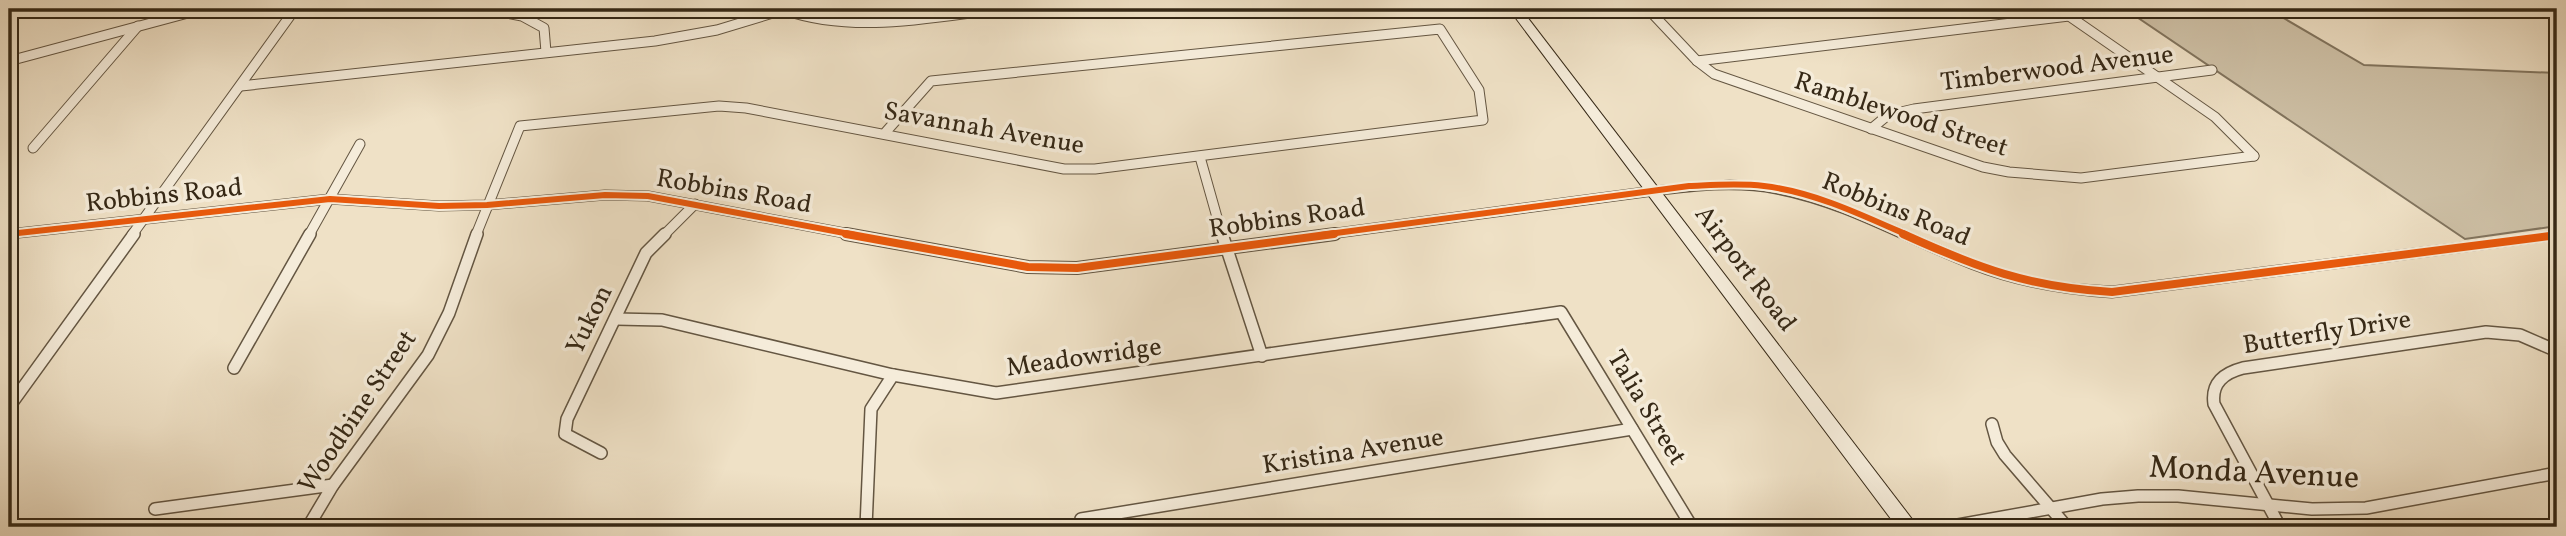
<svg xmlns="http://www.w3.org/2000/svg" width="2566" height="536" font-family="Vollkorn,serif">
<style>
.green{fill:#cfc2a8;stroke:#82755f;stroke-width:2}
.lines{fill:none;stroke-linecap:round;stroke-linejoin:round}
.minor-far1-casing{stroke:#645642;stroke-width:11}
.minor-casing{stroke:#645642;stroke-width:14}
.tertiary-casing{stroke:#645642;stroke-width:3}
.secondary-casing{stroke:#352816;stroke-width:2}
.minor-far1{stroke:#f5ecda;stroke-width:9}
.minor{stroke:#f5ecda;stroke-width:11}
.tertiary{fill:#f5ecda;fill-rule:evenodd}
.secondary{fill:#f5ecda;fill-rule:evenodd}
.cycleway-far1-casing{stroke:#f5ecda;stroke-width:10}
.cycleway-casing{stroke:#f5ecda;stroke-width:12}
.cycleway-far1{stroke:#e8590c;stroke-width:6}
.cycleway{stroke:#e8590c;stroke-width:8}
.labels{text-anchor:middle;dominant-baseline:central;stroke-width:7;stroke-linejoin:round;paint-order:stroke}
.street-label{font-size:26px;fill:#352816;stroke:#f5ecda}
.near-street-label{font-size:32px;fill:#352816;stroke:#f5ecda}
</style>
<rect width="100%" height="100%" fill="#efe1c6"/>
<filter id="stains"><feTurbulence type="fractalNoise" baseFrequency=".00286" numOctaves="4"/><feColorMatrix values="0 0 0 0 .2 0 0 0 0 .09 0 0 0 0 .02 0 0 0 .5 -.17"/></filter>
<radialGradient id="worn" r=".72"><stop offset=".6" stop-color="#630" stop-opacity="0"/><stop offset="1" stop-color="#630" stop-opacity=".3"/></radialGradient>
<path class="green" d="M 2125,9 L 2268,9 L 2364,65 L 2557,73 L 2557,226 L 2465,239 Z"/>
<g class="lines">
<g class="minor-far1-casing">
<g id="minor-far1">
<path d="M 485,9 L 522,16 L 544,28 L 546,52"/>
<path d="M 1648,9 L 1697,61 L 1714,74 L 1983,167 L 2009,172 L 2081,178 L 2254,156"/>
<path d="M 2059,9 L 2215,117 L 2254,156"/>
<path d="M 784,10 C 854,34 928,18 1000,9"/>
<path d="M 9,61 L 203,9"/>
<path d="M 1697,61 L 2069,16"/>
<path d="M 241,86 L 655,41 L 717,30 L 786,9"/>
<path d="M 1871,129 L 1888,115 L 1914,109 L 2212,70"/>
<path d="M 33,148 L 138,26"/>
<path d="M 1200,157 L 1222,235"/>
<path d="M 9,234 L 330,199 L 439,206 L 487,205 L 605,195 L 648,196 L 855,235"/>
<path d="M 132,235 L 295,9"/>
<path d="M 309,235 L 360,144"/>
<path d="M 476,235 L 520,126 L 719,106 L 746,108 L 1064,169 L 1095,169 L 1483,120 L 1479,90 L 1440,29 L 931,81 L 884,134"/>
<path d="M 664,235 L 695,204"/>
<path d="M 1322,235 L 1653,191"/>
</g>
</g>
<g class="minor-casing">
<g id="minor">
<path d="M 9,234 L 13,234"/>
<path d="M 846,234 L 1028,267 L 1077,268 L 1335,234"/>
<path d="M 1222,234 L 1262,356"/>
<path d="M 616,319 L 662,320 L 893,375 L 996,393 L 1561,312 L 1692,527"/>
<path d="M 234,368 L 310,234"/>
<path d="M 9,407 L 134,234"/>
<path d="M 1992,424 L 1997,442 L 2005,455 L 2067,527"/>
<path d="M 601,453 L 565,434 L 567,419 L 646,253 L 665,234"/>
<path d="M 155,509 L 333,485"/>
<path d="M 308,527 L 333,485 L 428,355 L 449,313 L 477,234"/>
<path d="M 866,527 L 871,409 L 893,375"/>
<path d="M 1082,527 L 1081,519 L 1632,429"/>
<path d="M 1947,527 L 2102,499 L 2138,496 L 2178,496 L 2312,509 L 2366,508 L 2557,473"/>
<path d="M 2280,527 L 2214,404 C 2211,383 2224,373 2243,368 L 2486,332 L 2520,335 L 2557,351"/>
</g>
</g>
<g class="tertiary-casing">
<path id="tertiary" d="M 1730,181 C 1832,184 1917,244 2012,273 C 2044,283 2078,285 2112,287 L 2557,231 L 2557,239 L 2112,297 C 2063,294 2017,286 1971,268 C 1906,243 1845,206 1776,193 C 1735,185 1694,190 1653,195 L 1646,191 L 1653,187 Z"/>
</g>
<g class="secondary-casing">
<path id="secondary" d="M 1509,9 L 1521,9 L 1918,527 L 1897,527 Z"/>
</g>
<use href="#minor-far1" class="minor-far1"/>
<use href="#minor" class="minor"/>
<use href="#tertiary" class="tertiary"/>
<use href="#secondary" class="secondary"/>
<g class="cycleway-far1-casing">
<g id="cycleway-far1">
<path d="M 9,234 L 330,199 L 439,206 L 487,205 L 605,195 L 648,196 L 855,235"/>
<path d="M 1321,235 L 1689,186 C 1714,185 1739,183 1764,186 C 1814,192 1862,215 1907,235"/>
</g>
</g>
<g class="cycleway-casing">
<g id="cycleway">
<path d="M 9,234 L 13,234"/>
<path d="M 846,234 L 1028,267 L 1077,268 L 1334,234"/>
<path d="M 1903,234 C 1978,268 2028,287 2112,292 L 2557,235"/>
</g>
</g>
<use href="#cycleway-far1" class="cycleway-far1"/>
<use href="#cycleway" class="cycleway"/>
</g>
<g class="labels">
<g class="street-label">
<text transform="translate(2057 69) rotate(-7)">Timberwood Avenue</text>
<text transform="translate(1901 115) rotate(18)">Ramblewood Street</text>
<text transform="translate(984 129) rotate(10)">Savannah Avenue</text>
<text transform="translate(734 192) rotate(10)">Robbins Road</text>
<text transform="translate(164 196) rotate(-6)">Robbins Road</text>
<text transform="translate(1896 210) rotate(22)">Robbins Road</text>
<text transform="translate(1287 219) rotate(-8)">Robbins Road</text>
<text transform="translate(1745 269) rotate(53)">Airport Road</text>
<text transform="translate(590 320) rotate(-64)">Yukon</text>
<text transform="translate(2327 333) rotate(-9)">Butterfly Drive</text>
<text transform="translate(1084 358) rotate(-8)">Meadowridge</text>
<text transform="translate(1646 408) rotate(59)">Talia Street</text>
<text transform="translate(358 412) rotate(-56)">Woodbine Street</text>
<text transform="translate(1353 452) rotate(-9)">Kristina Avenue</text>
</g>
<g class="near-street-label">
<text transform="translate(2254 474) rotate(3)">Monda Avenue</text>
</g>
</g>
<rect width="2566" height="536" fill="none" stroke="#efe1c6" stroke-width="35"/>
<rect x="10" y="10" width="2545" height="515" fill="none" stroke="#352816" stroke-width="3.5"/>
<rect x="18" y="18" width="2531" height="501" fill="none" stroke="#352816" stroke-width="2"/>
<rect width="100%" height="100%" filter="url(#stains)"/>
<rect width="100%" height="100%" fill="url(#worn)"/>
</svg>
